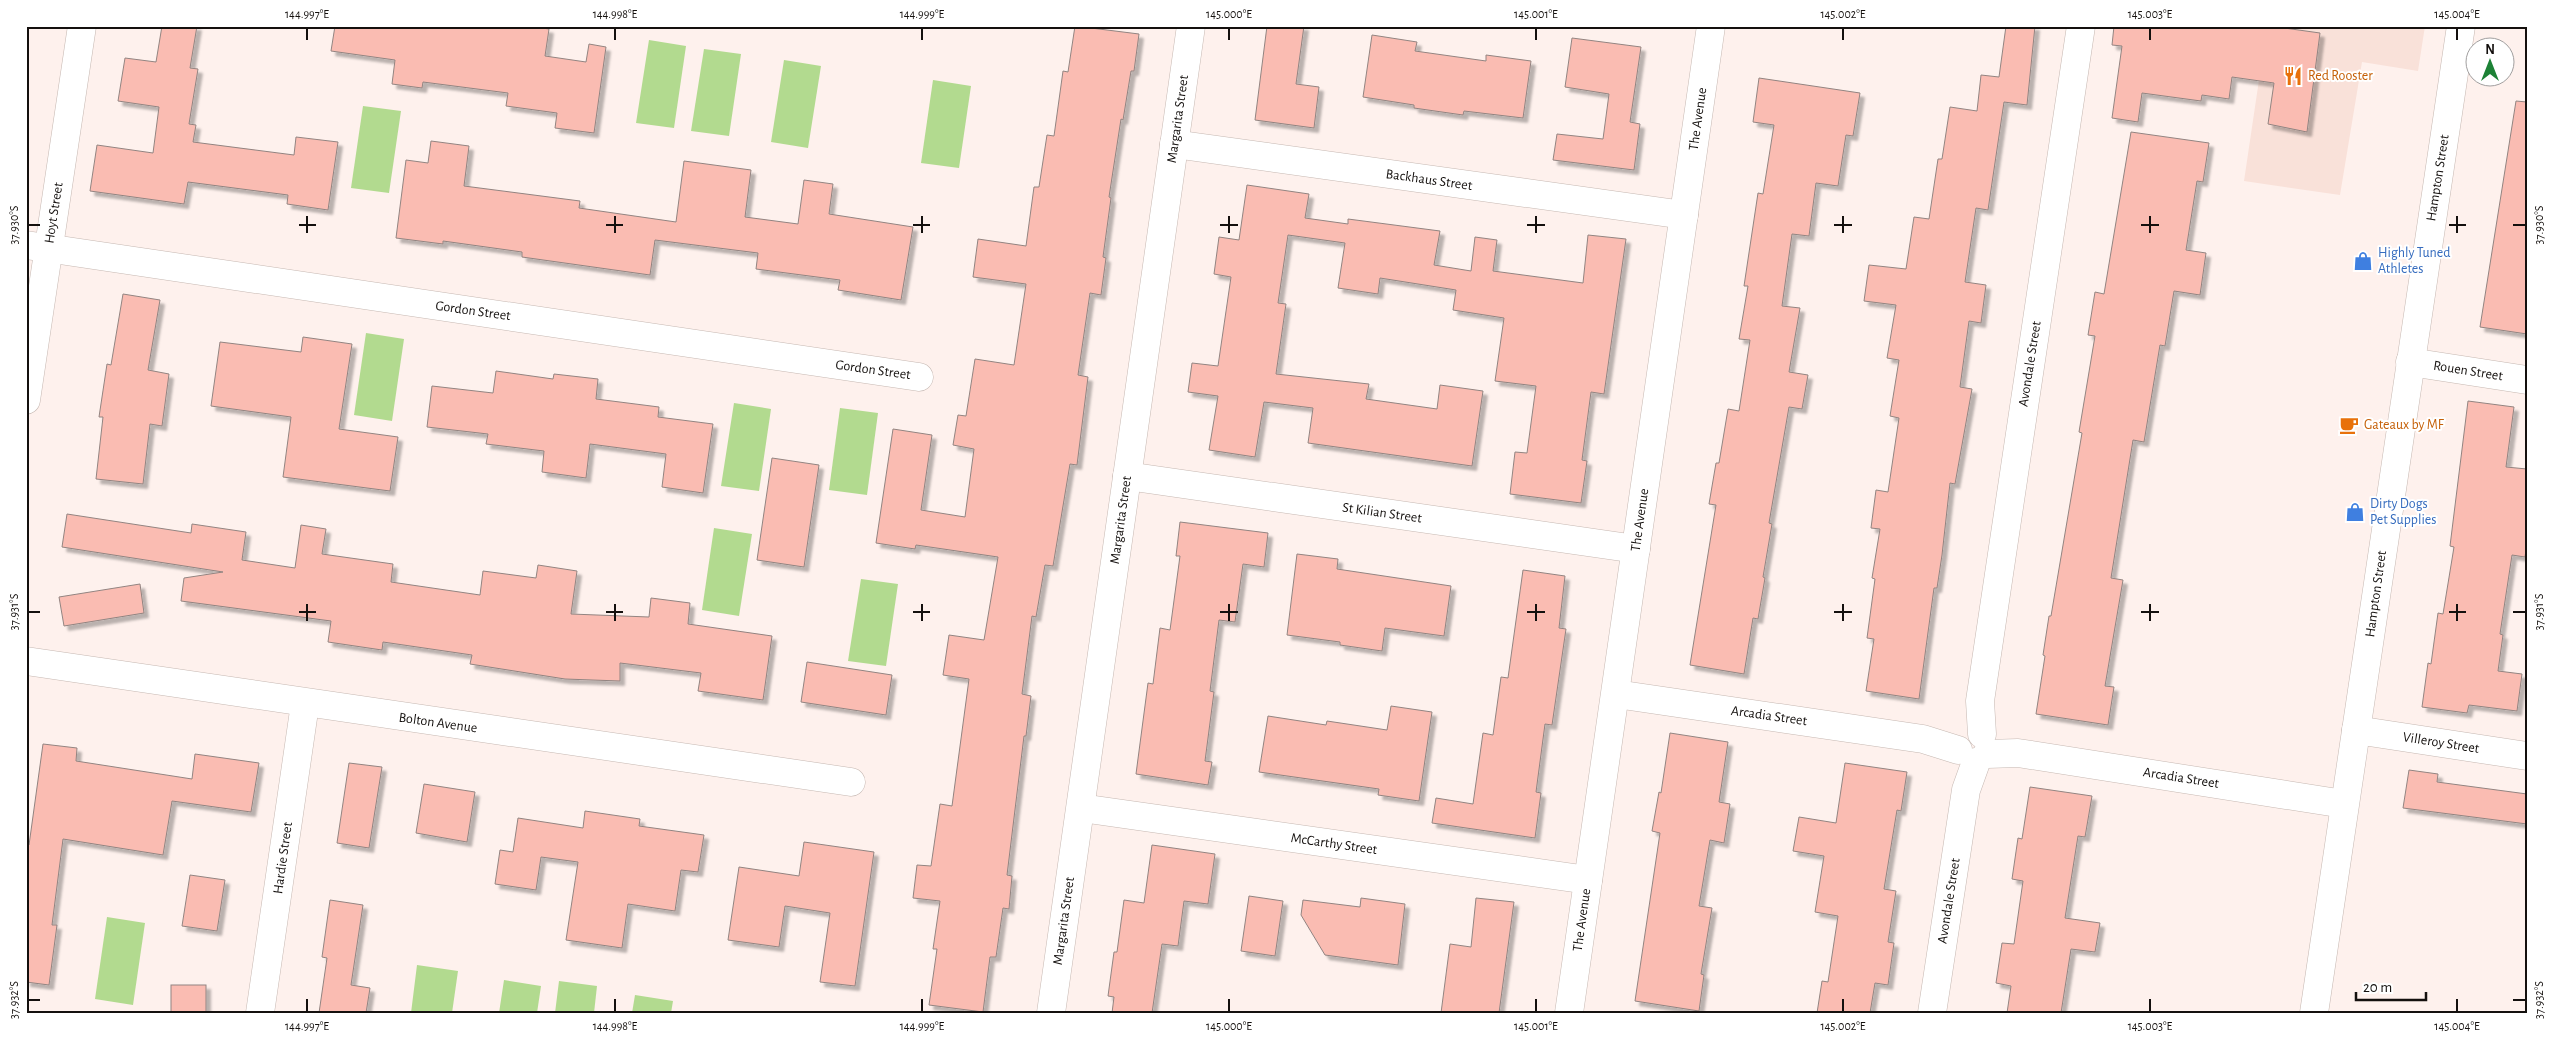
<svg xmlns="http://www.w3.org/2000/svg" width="2553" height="1039" font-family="'Alegreya Sans',sans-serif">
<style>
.built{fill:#f9e1d9}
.green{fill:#b2da8f}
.building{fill:#fabcb2;stroke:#928481;filter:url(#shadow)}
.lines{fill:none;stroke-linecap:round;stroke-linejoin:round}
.street-casing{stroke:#c6b8b2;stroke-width:29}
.secondary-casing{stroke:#c6b8b2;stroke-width:29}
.street{stroke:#fff;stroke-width:28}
.secondary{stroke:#fff;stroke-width:28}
.ticks{fill:none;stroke:#14100e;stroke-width:2}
.labels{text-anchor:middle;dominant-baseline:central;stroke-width:4;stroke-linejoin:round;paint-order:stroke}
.food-label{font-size:14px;fill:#c56008;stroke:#fff;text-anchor:start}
.street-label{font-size:14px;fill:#14100e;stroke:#fff}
.shop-label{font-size:14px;fill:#366cbe;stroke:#fff;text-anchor:start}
.neatline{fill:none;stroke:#14100e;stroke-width:2}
.ticks-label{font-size:12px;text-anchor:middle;fill:#14100e}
</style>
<defs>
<filter id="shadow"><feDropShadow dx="4.5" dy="4.5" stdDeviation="1" flood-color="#0004"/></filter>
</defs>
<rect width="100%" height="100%" fill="#fef1ed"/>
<path class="built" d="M 2267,26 L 2425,26 L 2418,71 L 2362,62 L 2340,195 L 2244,181 Z"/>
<g class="green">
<path d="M 649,40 L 686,46 L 674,128 L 636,123 Z"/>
<path d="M 704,49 L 741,54 L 729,136 L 691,131 Z"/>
<path d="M 784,60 L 821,66 L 808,148 L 771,142 Z"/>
<path d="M 933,80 L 971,86 L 959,168 L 921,163 Z"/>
<path d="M 363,106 L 401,111 L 389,193 L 351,188 Z"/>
<path d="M 366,333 L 404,339 L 392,421 L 354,415 Z"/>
<path d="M 734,403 L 771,409 L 759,491 L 721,486 Z"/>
<path d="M 840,408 L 878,413 L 867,495 L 829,490 Z"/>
<path d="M 714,528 L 752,534 L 739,616 L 702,610 Z"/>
<path d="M 861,579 L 898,584 L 886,666 L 848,661 Z"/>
<path d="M 107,917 L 145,923 L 133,1005 L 95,999 Z"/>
<path d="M 417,965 L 458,971 L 452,1013 L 411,1013 Z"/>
<path d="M 504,980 L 541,986 L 537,1013 L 499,1013 Z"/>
<path d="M 559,981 L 597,986 L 594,1013 L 555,1013 Z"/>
<path d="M 635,995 L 673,1001 L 671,1013 L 632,1013 Z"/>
</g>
<g class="building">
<path d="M 162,26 L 197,26 L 190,68 L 198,69 L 189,124 L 196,125 L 193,142 L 294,155 L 296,137 L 338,142 L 328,210 L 287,204 L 288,195 L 188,182 L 184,204 L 90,191 L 97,145 L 153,153 L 159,107 L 118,101 L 125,58 L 156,62 Z"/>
<path d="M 335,26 L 529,26 L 549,29 L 545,56 L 586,62 L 589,44 L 606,47 L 594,133 L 555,128 L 557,113 L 506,106 L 508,93 L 423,82 L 422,88 L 392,84 L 395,60 L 331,51 Z"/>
<path d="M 1075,26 L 1139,34 L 1134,71 L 1131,71 L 1123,120 L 1121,119 L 1109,197 L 1111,198 L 1103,257 L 1106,258 L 1101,295 L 1090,293 L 1078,375 L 1088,377 L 1077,465 L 1070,464 L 1053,566 L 1045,565 L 1036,617 L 1032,616 L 1022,694 L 1031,696 L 1026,736 L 1024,736 L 1007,875 L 1012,876 L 1009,909 L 1003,908 L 996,957 L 990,957 L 983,1012 L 929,1005 L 937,949 L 933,949 L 940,901 L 913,898 L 917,865 L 931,866 L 940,804 L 952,806 L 969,679 L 943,675 L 949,635 L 984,640 L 998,557 L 916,545 L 915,549 L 876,543 L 893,429 L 932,435 L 921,510 L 965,517 L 974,449 L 953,445 L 958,415 L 966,416 L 975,359 L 1014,365 L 1026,284 L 973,277 L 978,239 L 1026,246 L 1034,187 L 1039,187 L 1047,135 L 1054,136 L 1063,71 L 1068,72 Z"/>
<path d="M 1267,26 L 1304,26 L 1296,84 L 1319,87 L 1314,128 L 1255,120 Z"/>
<path d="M 2006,26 L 2035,26 L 2027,105 L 2004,102 L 1988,210 L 1976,208 L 1965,282 L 1986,285 L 1981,323 L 1969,321 L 1960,387 L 1972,389 L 1955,484 L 1950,483 L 1942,555 L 1937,588 L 1934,588 L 1919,699 L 1866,691 L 1874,639 L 1867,638 L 1875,579 L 1872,578 L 1880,529 L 1871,528 L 1876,490 L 1888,492 L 1899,418 L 1890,416 L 1899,360 L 1887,358 L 1896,305 L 1864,301 L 1869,265 L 1906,269 L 1914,217 L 1929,219 L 1938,159 L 1942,159 L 1950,107 L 1977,111 L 1981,75 L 1999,77 Z"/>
<path d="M 2114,26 L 2270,26 L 2320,33 L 2307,132 L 2268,124 L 2274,83 L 2232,77 L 2229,99 L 2202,95 L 2201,101 L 2142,93 L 2138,122 L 2112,118 L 2122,46 L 2112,45 Z"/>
<path d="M 1372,35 L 1417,42 L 1415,51 L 1486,61 L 1486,55 L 1531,61 L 1523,118 L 1464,111 L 1463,115 L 1414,108 L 1414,105 L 1363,97 Z"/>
<path d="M 1572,38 L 1641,47 L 1630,122 L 1640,124 L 1634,170 L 1553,160 L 1557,134 L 1603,139 L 1609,94 L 1565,87 Z"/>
<path d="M 1759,78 L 1860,93 L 1853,136 L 1846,135 L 1838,186 L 1816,183 L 1809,236 L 1792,234 L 1782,306 L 1800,308 L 1789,372 L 1808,375 L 1802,409 L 1789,407 L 1769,523 L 1772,524 L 1763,577 L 1765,578 L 1758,619 L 1753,618 L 1744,674 L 1690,665 L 1716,505 L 1709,504 L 1716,463 L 1719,463 L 1728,409 L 1739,411 L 1750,340 L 1739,339 L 1748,286 L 1744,286 L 1758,193 L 1763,194 L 1774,125 L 1753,122 Z"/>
<path d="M 2516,101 L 2527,102 L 2527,334 L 2480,327 Z"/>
<path d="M 2131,132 L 2209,143 L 2203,182 L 2197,181 L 2186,250 L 2206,253 L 2200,295 L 2174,291 L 2165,346 L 2160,345 L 2144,442 L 2133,440 L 2111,578 L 2123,580 L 2105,686 L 2114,687 L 2108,725 L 2036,714 L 2045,656 L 2043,655 L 2049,616 L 2051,616 L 2082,433 L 2079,432 L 2095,336 L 2088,335 L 2095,292 L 2104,294 Z"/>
<path d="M 431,141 L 469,146 L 464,186 L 580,201 L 579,208 L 676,222 L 684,161 L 751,170 L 745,217 L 798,224 L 804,180 L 833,184 L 829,214 L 913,227 L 901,300 L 838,290 L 840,280 L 756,269 L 758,253 L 655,240 L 650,275 L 522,257 L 522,252 L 443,241 L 443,244 L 396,238 L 406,160 L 428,163 Z"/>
<path d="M 1247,185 L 1309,194 L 1305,218 L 1348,224 L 1348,219 L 1440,231 L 1434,265 L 1471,271 L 1475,237 L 1497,240 L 1493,271 L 1583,283 L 1588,235 L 1626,239 L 1604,394 L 1591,392 L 1582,460 L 1587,461 L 1581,503 L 1510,494 L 1515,452 L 1527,453 L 1536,386 L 1495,381 L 1504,318 L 1453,310 L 1456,290 L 1380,278 L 1378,294 L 1338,288 L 1345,243 L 1288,235 L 1278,303 L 1286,304 L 1276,374 L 1369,384 L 1366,399 L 1437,409 L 1440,385 L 1483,391 L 1472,466 L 1308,443 L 1313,408 L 1264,402 L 1255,457 L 1209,450 L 1218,396 L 1188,392 L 1192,363 L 1218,366 L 1231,277 L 1214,274 L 1219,237 L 1239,240 Z"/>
<path d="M 123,294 L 160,300 L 148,370 L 169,374 L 162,426 L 150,424 L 143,484 L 96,479 L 103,417 L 99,417 L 107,364 L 111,365 Z"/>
<path d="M 303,337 L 352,344 L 339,429 L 398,437 L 390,491 L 283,477 L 291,417 L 211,406 L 220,342 L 301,352 Z"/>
<path d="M 496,371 L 553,379 L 554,374 L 598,379 L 596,399 L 659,407 L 658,417 L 713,424 L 703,493 L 662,487 L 666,454 L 590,444 L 586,478 L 542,472 L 544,451 L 486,444 L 488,434 L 427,427 L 432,386 L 493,393 Z"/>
<path d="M 2468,401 L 2514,407 L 2506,467 L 2527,469 L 2527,543 L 2525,557 L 2512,555 L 2500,634 L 2503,635 L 2498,671 L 2522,674 L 2517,711 L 2469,705 L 2467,713 L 2422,707 L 2428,663 L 2431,664 L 2438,613 L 2443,614 L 2454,547 L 2450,546 Z"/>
<path d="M 772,458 L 819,465 L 804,567 L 757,560 Z"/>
<path d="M 67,514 L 191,533 L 192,524 L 246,532 L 242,560 L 295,568 L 301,525 L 326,529 L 322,554 L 393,564 L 391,582 L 480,595 L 483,571 L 536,578 L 538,565 L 577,571 L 571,614 L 649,617 L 651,598 L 690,603 L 688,624 L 772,636 L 763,700 L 698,691 L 701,673 L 620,663 L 620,681 L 565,679 L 470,664 L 472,655 L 383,642 L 382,650 L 328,642 L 331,621 L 181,601 L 184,578 L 223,572 L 62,547 Z"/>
<path d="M 1180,522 L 1268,533 L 1264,567 L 1243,564 L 1235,622 L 1219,620 L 1210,691 L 1214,692 L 1205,761 L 1212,762 L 1208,785 L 1136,774 L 1148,683 L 1153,684 L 1160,628 L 1170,630 L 1180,556 L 1176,556 Z"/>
<path d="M 1297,554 L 1338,559 L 1337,569 L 1451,586 L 1444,636 L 1385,628 L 1382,651 L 1340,645 L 1340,642 L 1287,635 Z"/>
<path d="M 1523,570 L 1565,576 L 1559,628 L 1566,629 L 1552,725 L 1545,724 L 1536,792 L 1541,793 L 1535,838 L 1432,823 L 1436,798 L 1473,804 L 1483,733 L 1493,735 L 1501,677 L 1508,678 Z"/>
<path d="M 140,584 L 144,613 L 64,626 L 59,597 Z"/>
<path d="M 807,662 L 892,675 L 886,715 L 801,702 Z"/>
<path d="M 1391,706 L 1432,712 L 1419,801 L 1378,795 L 1379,789 L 1259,772 L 1268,716 L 1326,725 L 1327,721 L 1387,730 Z"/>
<path d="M 1670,733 L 1728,742 L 1719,802 L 1730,804 L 1724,843 L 1710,840 L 1699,906 L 1712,908 L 1701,974 L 1704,975 L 1699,1011 L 1635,1001 L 1660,833 L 1652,831 L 1659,792 L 1661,793 Z"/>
<path d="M 43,744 L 77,748 L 76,761 L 192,779 L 195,754 L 259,763 L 251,812 L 172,801 L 163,855 L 63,839 L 52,925 L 57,925 L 49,985 L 26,982 L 26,844 L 29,845 Z"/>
<path d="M 349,763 L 382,767 L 369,848 L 337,843 Z"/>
<path d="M 1845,763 L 1907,772 L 1901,811 L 1897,810 L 1884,889 L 1896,891 L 1888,942 L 1894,943 L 1888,985 L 1875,983 L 1870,1013 L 1817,1013 L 1822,981 L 1828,982 L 1838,916 L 1815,912 L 1824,856 L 1793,851 L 1799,817 L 1836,823 Z"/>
<path d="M 2409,770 L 2438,774 L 2437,782 L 2527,794 L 2527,824 L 2403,808 Z"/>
<path d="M 424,784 L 475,792 L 467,842 L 416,833 Z"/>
<path d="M 2030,787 L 2092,796 L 2085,837 L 2078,836 L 2065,918 L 2100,923 L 2095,952 L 2071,949 L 2061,1013 L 2007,1013 L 2011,986 L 1996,983 L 2002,943 L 2014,944 L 2023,881 L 2012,879 L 2018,838 L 2022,839 Z"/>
<path d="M 585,811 L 640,819 L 639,826 L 704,835 L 698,872 L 681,870 L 675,911 L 628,904 L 622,948 L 566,940 L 578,862 L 541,857 L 536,890 L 495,884 L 500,850 L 513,852 L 518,818 L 583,828 Z"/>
<path d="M 804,842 L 874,852 L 855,986 L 820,982 L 830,913 L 785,906 L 779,947 L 728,940 L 739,867 L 799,876 Z"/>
<path d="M 1152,845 L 1215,854 L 1208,904 L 1184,901 L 1178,946 L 1162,944 L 1152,1013 L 1112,1013 L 1114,997 L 1108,996 L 1114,952 L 1117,952 L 1124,900 L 1144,903 Z"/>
<path d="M 190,875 L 225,880 L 217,931 L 182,926 Z"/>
<path d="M 1249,896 L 1283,901 L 1275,956 L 1241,951 Z"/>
<path d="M 1361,898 L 1405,904 L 1398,965 L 1325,955 L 1301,915 L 1303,900 L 1360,907 Z"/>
<path d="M 1476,898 L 1514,902 L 1499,1013 L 1441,1013 L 1450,944 L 1471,947 Z"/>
<path d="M 330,900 L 363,905 L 351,985 L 370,988 L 366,1013 L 319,1013 L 327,958 L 322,957 Z"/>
<rect x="171" y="985" width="35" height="28"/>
</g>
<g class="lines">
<g class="street-casing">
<g id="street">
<path d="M 1174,144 L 1684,215"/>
<path d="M 26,245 L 919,377"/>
<path d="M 2410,362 L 2527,380"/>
<path d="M 26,400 L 82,26"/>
<path d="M 1127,476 L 1636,549"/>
<path d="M 26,661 L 851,782"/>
<path d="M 1616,694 L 1923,739 L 1958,750"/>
<path d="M 2356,730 L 2527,756"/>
<path d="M 1982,734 L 1980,701 L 2081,26"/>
<path d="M 1987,754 L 2018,753 L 2344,804"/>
<path d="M 1081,808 L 1588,880"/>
<path d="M 260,1013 L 305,704"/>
<path d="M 1051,1013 L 1191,26"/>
<path d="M 1569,1013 L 1711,26"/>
<path d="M 1932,1013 L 1966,790 L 1976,762"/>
</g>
</g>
<g class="secondary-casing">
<path id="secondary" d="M 2314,1013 L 2461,26"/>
</g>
<use href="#street" class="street"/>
<use href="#secondary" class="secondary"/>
</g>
<path class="ticks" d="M 307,28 L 307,40M 615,28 L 615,40M 922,28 L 922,40M 1229,28 L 1229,40M 1536,28 L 1536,40M 1843,28 L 1843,40M 2150,28 L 2150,40M 2457,28 L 2457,40M 307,216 L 307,233M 615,216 L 615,233M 922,216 L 922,233M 1229,216 L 1229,233M 1536,216 L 1536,233M 1843,216 L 1843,233M 2150,216 L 2150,233M 2457,216 L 2457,233M 28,225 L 40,225M 299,225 L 316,225M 606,225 L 623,225M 913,225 L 930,225M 1220,225 L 1238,225M 1527,225 L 1545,225M 1834,225 L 1852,225M 2141,225 L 2159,225M 2449,225 L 2466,225M 2513,225 L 2526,225M 307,604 L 307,621M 615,604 L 615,621M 922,604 L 922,621M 1229,604 L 1229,621M 1536,604 L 1536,621M 1843,604 L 1843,621M 2150,604 L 2150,621M 2457,604 L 2457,621M 28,612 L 40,612M 299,612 L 316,612M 606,612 L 623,612M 913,612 L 930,612M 1220,612 L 1238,612M 1527,612 L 1545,612M 1834,612 L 1852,612M 2141,612 L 2159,612M 2449,612 L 2466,612M 2513,612 L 2526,612M 307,999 L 307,1012M 615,999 L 615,1012M 922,999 L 922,1012M 1229,999 L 1229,1012M 1536,999 L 1536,1012M 1843,999 L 1843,1012M 2150,999 L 2150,1012M 2457,999 L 2457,1012M 28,1000 L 40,1000M 2513,1000 L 2526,1000"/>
<defs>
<g id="restaurant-bare" transform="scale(1.5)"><path d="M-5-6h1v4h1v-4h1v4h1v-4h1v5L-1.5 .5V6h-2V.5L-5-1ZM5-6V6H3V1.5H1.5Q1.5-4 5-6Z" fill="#e8710a" stroke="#fff" stroke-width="2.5" paint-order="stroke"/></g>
<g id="shop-bare" transform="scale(1.5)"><path d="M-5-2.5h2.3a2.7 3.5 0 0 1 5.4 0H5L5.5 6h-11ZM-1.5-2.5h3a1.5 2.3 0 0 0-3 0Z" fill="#3f7fe0" stroke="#fff" stroke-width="2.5" paint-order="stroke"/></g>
<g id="cafe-bare" transform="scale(1.5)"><path d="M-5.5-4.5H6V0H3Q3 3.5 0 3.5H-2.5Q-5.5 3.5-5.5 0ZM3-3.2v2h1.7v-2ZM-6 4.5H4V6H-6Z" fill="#e8710a" stroke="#fff" stroke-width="2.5" paint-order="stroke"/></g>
</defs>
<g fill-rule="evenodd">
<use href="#restaurant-bare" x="2293" y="76"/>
<use href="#shop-bare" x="2363" y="261"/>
<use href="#cafe-bare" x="2349" y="425"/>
<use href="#shop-bare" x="2355" y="512"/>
</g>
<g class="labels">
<g class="food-label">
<text x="2308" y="76">Red Rooster</text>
<text x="2364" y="425">Gateaux by MF</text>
</g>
<g class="street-label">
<text transform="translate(1178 119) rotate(-82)">Margarita Street</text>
<text transform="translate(1698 119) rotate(-82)">The Avenue</text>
<text transform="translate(2438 178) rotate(-81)">Hampton Street</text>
<text transform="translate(1429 180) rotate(8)">Backhaus Street</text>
<text transform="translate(54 213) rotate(-81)">Hoyt Street</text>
<text transform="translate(473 311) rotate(8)">Gordon Street</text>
<text transform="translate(2030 364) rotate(-81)">Avondale Street</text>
<text transform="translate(873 370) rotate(8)">Gordon Street</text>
<text transform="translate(2468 371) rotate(9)">Rouen Street</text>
<text transform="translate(1382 513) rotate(8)">St Kilian Street</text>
<text transform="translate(1121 520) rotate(-82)">Margarita Street</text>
<text transform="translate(1640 520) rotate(-82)">The Avenue</text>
<text transform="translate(2376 594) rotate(-82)">Hampton Street</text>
<text transform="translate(1769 716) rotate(8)">Arcadia Street</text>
<text transform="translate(438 723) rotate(8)">Bolton Avenue</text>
<text transform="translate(2441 743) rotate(9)">Villeroy Street</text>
<text transform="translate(2181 778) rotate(9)">Arcadia Street</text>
<text transform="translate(1334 844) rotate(8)">McCarthy Street</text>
<text transform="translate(283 858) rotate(-82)">Hardie Street</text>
<text transform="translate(1949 901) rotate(-81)">Avondale Street</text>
<text transform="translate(1582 920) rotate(-82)">The Avenue</text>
<text transform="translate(1064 921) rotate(-82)">Margarita Street</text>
</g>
<g class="shop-label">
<text x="2378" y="253">Highly Tuned<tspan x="2378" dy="16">Athletes</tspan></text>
<text x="2370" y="504">Dirty Dogs<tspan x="2370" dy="16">Pet Supplies</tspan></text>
</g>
</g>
<rect width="2553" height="1039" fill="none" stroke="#ffffff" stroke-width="55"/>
<g transform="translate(2490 62)"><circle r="24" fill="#ffffff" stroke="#a19f9f"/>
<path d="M0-4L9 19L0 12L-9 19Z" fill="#1d8236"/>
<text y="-8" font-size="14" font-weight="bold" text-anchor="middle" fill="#14100e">N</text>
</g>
<path d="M2356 992v8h70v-8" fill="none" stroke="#14100e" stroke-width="2.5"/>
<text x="2363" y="992" font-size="15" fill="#14100e" stroke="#ffffff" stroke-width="4" paint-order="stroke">20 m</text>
<rect x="28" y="28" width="2498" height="984" class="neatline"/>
<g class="ticks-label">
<text x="307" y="18">144.997°E</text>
<text x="615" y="18">144.998°E</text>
<text x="922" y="18">144.999°E</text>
<text x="1229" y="18">145.000°E</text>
<text x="1536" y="18">145.001°E</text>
<text x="1843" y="18">145.002°E</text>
<text x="2150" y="18">145.003°E</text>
<text x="2457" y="18">145.004°E</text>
<text transform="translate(14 225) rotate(-90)" y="4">37.930°S</text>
<text transform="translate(2539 225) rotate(-90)" y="4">37.930°S</text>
<text transform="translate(14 612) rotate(-90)" y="4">37.931°S</text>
<text transform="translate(2539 612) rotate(-90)" y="4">37.931°S</text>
<text transform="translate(14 1000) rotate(-90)" y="4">37.932°S</text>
<text transform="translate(2539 1000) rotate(-90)" y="4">37.932°S</text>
<text x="307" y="1030">144.997°E</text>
<text x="615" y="1030">144.998°E</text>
<text x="922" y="1030">144.999°E</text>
<text x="1229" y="1030">145.000°E</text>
<text x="1536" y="1030">145.001°E</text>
<text x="1843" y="1030">145.002°E</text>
<text x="2150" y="1030">145.003°E</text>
<text x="2457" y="1030">145.004°E</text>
</g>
</svg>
